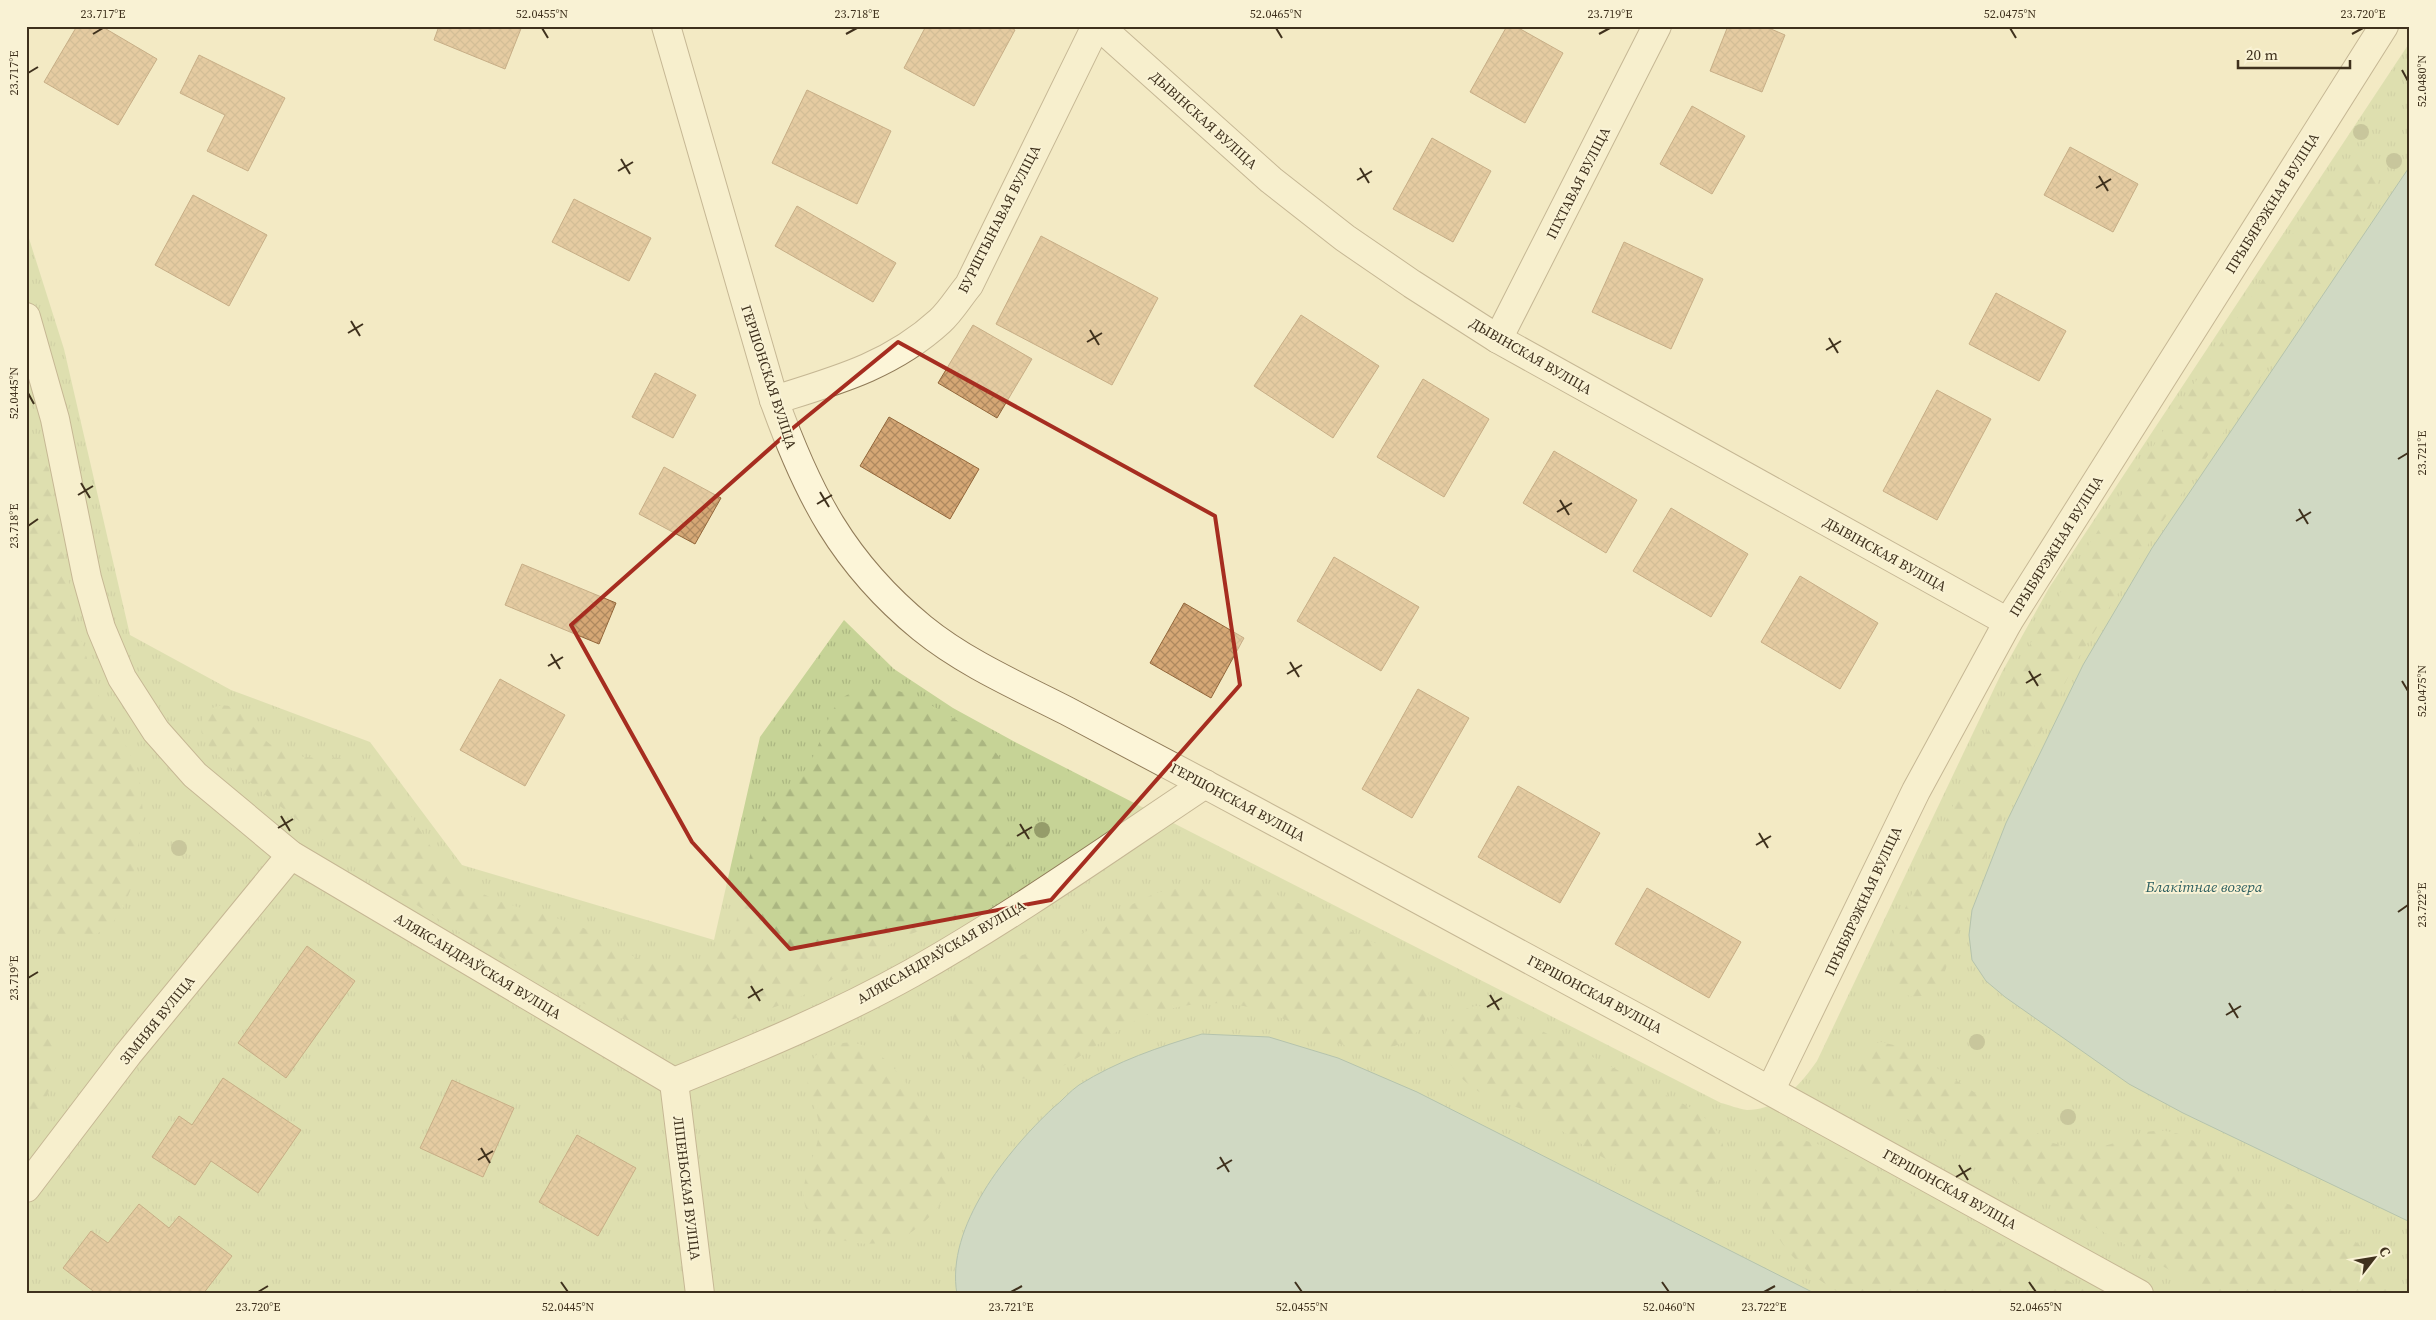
<svg xmlns="http://www.w3.org/2000/svg" width="2436" height="1320" font-family="'Source Serif 4',serif">
<style>
.grass{fill:url(#grass-tufts)}
.forest{fill:url(#forest-firs)}
.water{fill:#a6c6c0;stroke:#6b958f}
.building{fill:url(#building-cross-hatch);stroke:#92663a}
.lines{fill:none;stroke-linecap:round;stroke-linejoin:round}
.street-casing{stroke:#907b58;stroke-width:30}
.street{stroke:#fcf5d8;stroke-width:28}
.tree{fill:#959c6a}
.marked{fill:none;stroke:#a62d20;stroke-width:4;stroke-linejoin:round}
.ticks{fill:none;stroke:#3f311d;stroke-width:2}
.labels{text-anchor:middle;dominant-baseline:central;stroke-width:4;stroke-linejoin:round;paint-order:stroke}
.street-label{font-size:14px;fill:#3f311d;stroke:#f9f2d4}
.water-label{font-size:15px;font-style:italic;fill:#2b5e60;stroke:#f9f2d4}
.neatline{fill:none;stroke:#3f311d;stroke-width:2}
.ticks-label{font-size:12px;text-anchor:middle;fill:#3f311d}
</style>
<defs>
<pattern id="grass-tufts" width="24" height="20" patternUnits="userSpaceOnUse" patternTransform="scale(1.25)"><rect width="24" height="20" fill="#c6d396"/><path d="M3 7l-1-3M5 7V3M7 7l1-3M15 17l-1-3M17 17v-4M19 17l1-3" fill="none" stroke="#abb681"/></pattern>
<pattern id="forest-firs" width="22" height="20" patternUnits="userSpaceOnUse" patternTransform="scale(1.25)"><rect width="22" height="20" fill="#c6d396"/><path d="M5 1l3.5 6h-7zM16 11l3.5 6h-7z" fill="#abb681"/></pattern>
<pattern id="building-cross-hatch" width="8" height="8" patternUnits="userSpaceOnUse" patternTransform="scale(1.25)"><rect width="8" height="8" fill="#d5a775"/><path d="M0 0l8 8M0 8l8-8" fill="none" stroke="#ae895f"/></pattern>
</defs>
<rect width="100%" height="100%" fill="#f3eac4"/>
<path class="grass" d="M 2410,42 L 2410,1294 L 26,1294 L 26,229 L 64,349 L 130,635 L 231,690 L 370,742 L 462,865 L 714,940 L 760,737 L 844,620 L 894,669 L 953,708 L 1015,742 L 1721,1103 C 1729,1105 1739,1109 1747,1110 C 1779,1110 1800,1085 1817,1061 L 2002,672 L 2049,588 Z"/>
<g class="forest">
<path d="M 2356,156 C 2389,162 2376,192 2368,213 L 2250,394 L 2158,528 L 2074,665 L 2031,753 L 1983,861 L 1944,974 C 1941,979 1938,986 1934,990 C 1916,1005 1890,993 1887,970 C 1885,957 1890,944 1894,932 L 2022,658 L 2086,549 L 2331,175 L 2343,161 Z"/>
<path d="M 26,445 L 39,454 L 48,468 L 77,627 L 99,696 L 129,751 L 140,782 L 143,813 L 132,886 L 122,911 L 108,928 L 88,938 L 66,938 L 47,931 L 26,913 Z"/>
<path d="M 865,688 C 878,688 890,688 902,692 C 930,701 997,741 1006,769 C 1012,788 998,805 1002,824 C 1005,842 1022,858 1013,877 C 997,911 930,924 900,939 C 871,953 846,972 819,987 C 769,1015 703,1031 646,1024 C 600,1017 557,990 518,967 C 455,931 395,892 336,850 C 311,831 287,811 262,792 C 248,780 231,769 218,756 C 210,748 199,737 201,724 C 202,718 205,712 211,709 C 237,693 254,733 270,744 C 271,745 286,753 287,753 C 320,765 343,746 376,774 C 410,802 424,848 457,877 C 492,907 538,909 579,926 C 596,933 611,945 628,954 C 662,970 704,971 731,941 C 743,903 745,862 759,826 C 769,800 795,787 809,764 C 821,745 824,723 836,705 C 843,695 854,691 865,688 Z"/>
<path d="M 1224,884 C 1249,888 1273,892 1296,902 C 1313,909 1329,920 1346,929 C 1369,941 1401,952 1418,973 C 1426,983 1432,997 1429,1009 C 1425,1024 1416,1036 1402,1043 C 1355,1066 1306,1024 1263,1011 C 1238,1003 1210,1001 1184,1006 C 1172,1008 1157,1011 1146,1015 C 1096,1037 1041,1105 983,1068 C 972,1061 960,1054 955,1041 C 947,1018 958,989 977,975 C 997,960 1047,949 1072,938 C 1098,928 1121,908 1147,897 C 1171,886 1198,885 1224,884 Z"/>
<path d="M 26,976 C 38,993 51,1015 55,1036 C 61,1069 47,1105 26,1130 Z"/>
<path d="M 1475,1006 L 1490,1007 L 1511,1015 L 1693,1109 C 1711,1122 1727,1136 1724,1161 C 1713,1244 1575,1138 1544,1119 C 1529,1110 1511,1106 1495,1100 C 1470,1090 1436,1062 1446,1032 C 1452,1016 1459,1010 1475,1006 Z"/>
<path d="M 850,1042 C 857,1044 866,1045 872,1049 C 904,1069 952,1144 948,1183 C 946,1203 928,1220 913,1231 C 881,1254 810,1247 804,1200 C 801,1177 816,1156 819,1134 C 822,1107 797,1088 812,1061 C 820,1047 835,1044 850,1042 Z"/>
<path d="M 1881,1042 L 1898,1046 L 1915,1054 L 2053,1143 C 2067,1147 2079,1150 2094,1148 C 2121,1145 2139,1126 2171,1132 C 2206,1138 2227,1176 2257,1192 C 2275,1202 2296,1205 2314,1213 C 2336,1224 2394,1265 2386,1294 L 2211,1294 L 1890,1109 C 1875,1098 1851,1083 1859,1061 C 1863,1048 1869,1045 1881,1042 Z"/>
<path d="M 1783,1140 L 1803,1140 L 1827,1147 L 2092,1294 L 1841,1294 C 1825,1284 1808,1273 1795,1259 C 1774,1237 1734,1173 1769,1147 C 1773,1144 1779,1142 1783,1140 Z"/>
</g>
<g class="water">
<path d="M 2410,166 L 2410,1222 L 2183,1113 L 2129,1084 L 2005,997 L 1986,981 L 1972,960 L 1969,935 L 1972,910 L 2006,823 L 2083,665 L 2152,548 Z"/>
<path d="M 1202,1034 L 1269,1037 L 1338,1058 L 1417,1092 L 1816,1294 L 957,1294 C 945,1227 1008,1150 1053,1108 C 1062,1101 1070,1091 1079,1085 C 1117,1061 1159,1047 1202,1034 Z"/>
</g>
<g class="building">
<path d="M 77,26 L 101,26 L 157,59 L 118,125 L 44,82 Z"/>
<path d="M 439,26 L 522,26 L 505,69 L 434,40 Z"/>
<path d="M 926,26 L 1007,26 L 1015,30 L 974,106 L 904,68 Z"/>
<path d="M 1507,26 L 1515,26 L 1563,53 L 1525,123 L 1470,92 Z"/>
<path d="M 1728,26 L 1764,26 L 1785,35 L 1762,92 L 1710,71 Z"/>
<path d="M 199,55 L 285,98 L 248,171 L 207,151 L 225,115 L 180,93 Z"/>
<path d="M 807,90 L 891,131 L 857,204 L 772,163 Z"/>
<path d="M 1692,106 L 1745,136 L 1712,194 L 1660,164 Z"/>
<path d="M 1432,138 L 1491,171 L 1453,242 L 1393,209 Z"/>
<path d="M 2070,147 L 2138,184 L 2113,232 L 2044,195 Z"/>
<path d="M 193,195 L 267,235 L 229,306 L 155,265 Z"/>
<path d="M 574,199 L 651,238 L 629,281 L 552,242 Z"/>
<path d="M 797,206 L 896,263 L 873,302 L 775,246 Z"/>
<path d="M 1041,236 L 1158,298 L 1112,385 L 996,324 Z"/>
<path d="M 1624,242 L 1703,279 L 1671,349 L 1592,312 Z"/>
<path d="M 1996,293 L 2066,331 L 2039,381 L 1969,344 Z"/>
<path d="M 1301,315 L 1379,366 L 1333,438 L 1254,386 Z"/>
<path d="M 973,325 L 1032,359 L 997,418 L 938,383 Z"/>
<path d="M 655,373 L 696,395 L 673,438 L 632,417 Z"/>
<path d="M 1423,379 L 1489,419 L 1444,497 L 1377,457 Z"/>
<path d="M 1937,390 L 1991,419 L 1937,520 L 1883,491 Z"/>
<path d="M 889,417 L 979,469 L 950,519 L 860,466 Z"/>
<path d="M 1554,451 L 1637,500 L 1606,553 L 1523,503 Z"/>
<path d="M 664,467 L 721,498 L 695,544 L 639,514 Z"/>
<path d="M 1671,508 L 1748,554 L 1711,617 L 1633,571 Z"/>
<path d="M 1334,557 L 1419,607 L 1381,671 L 1297,621 Z"/>
<path d="M 522,564 L 616,603 L 599,644 L 505,605 Z"/>
<path d="M 1800,576 L 1878,623 L 1840,689 L 1761,642 Z"/>
<path d="M 1184,603 L 1244,638 L 1211,698 L 1150,663 Z"/>
<path d="M 500,679 L 565,715 L 525,786 L 460,750 Z"/>
<path d="M 1418,689 L 1469,718 L 1412,818 L 1362,789 Z"/>
<path d="M 1518,786 L 1600,833 L 1560,903 L 1478,857 Z"/>
<path d="M 1647,888 L 1741,942 L 1709,998 L 1615,944 Z"/>
<path d="M 307,946 L 355,981 L 286,1078 L 238,1043 Z"/>
<path d="M 223,1078 L 301,1130 L 258,1193 L 211,1161 L 195,1185 L 152,1157 L 179,1116 L 192,1125 Z"/>
<path d="M 452,1080 L 514,1108 L 483,1177 L 420,1148 Z"/>
<path d="M 577,1135 L 636,1168 L 598,1236 L 539,1202 Z"/>
<path d="M 139,1204 L 169,1228 L 179,1216 L 232,1256 L 203,1294 L 97,1294 L 63,1268 L 91,1231 L 108,1243 Z"/>
</g>
<g class="lines">
<g class="street-casing">
<g id="street">
<path d="M 666,26 L 774,400 C 808,495 843,563 922,628 C 965,663 1018,686 1067,711 C 1143,751 1220,792 1296,833 C 1578,985 1859,1138 2139,1294"/>
<path d="M 1099,26 L 1271,180 L 1345,238 L 1412,284 L 1498,339 L 2008,622"/>
<path d="M 26,317 L 55,419 L 87,578 L 101,628 L 122,678 L 156,731 L 195,775 L 291,855 L 674,1082 C 755,1049 835,1016 912,973 C 1013,916 1109,848 1205,784"/>
<path d="M 1498,339 L 1657,26"/>
<path d="M 774,400 C 835,381 891,366 940,321 C 951,311 959,297 969,285 L 1096,26"/>
<path d="M 674,1082 L 700,1294"/>
<path d="M 1771,1089 L 1916,791 L 2008,622 L 2384,26"/>
<path d="M 26,1188 L 128,1054 L 291,855"/>
</g>
</g>
<use href="#street" class="street"/>
</g>
<g class="tree">
<circle cx="2361" cy="132" r="8"/>
<circle cx="2394" cy="161" r="8"/>
<circle cx="1042" cy="830" r="8"/>
<circle cx="179" cy="848" r="8"/>
<circle cx="1977" cy="1042" r="8"/>
<circle cx="2068" cy="1117" r="8"/>
</g>
<path d="M0 0H2436V1320H0ZM 898,342 L 1215,516 L 1240,685 L 1051,900 L 790,949 L 692,842 L 571,625 L 793,428 Z" fill="#f3eac4" fill-opacity=".55" fill-rule="evenodd"/>
<path class="marked" d="M 898,342 L 1215,516 L 1240,685 L 1051,900 L 790,949 L 692,842 L 571,625 L 793,428 Z"/>
<path class="ticks" d="M 542,28 L 548,38M 1276,28 L 1282,38M 2010,28 L 2016,38M 93,34 L 103,28M 846,34 L 857,28M 1599,34 L 1610,28M 2352,34 L 2363,28M 2402,70 L 2408,81M 28,73 L 38,67M 621,159 L 630,174M 1360,168 L 1369,183M 618,171 L 633,162M 2099,176 L 2108,191M 1357,180 L 1372,171M 2096,188 L 2111,179M 351,321 L 360,336M 1090,330 L 1099,345M 348,333 L 363,324M 1829,338 L 1838,353M 1087,342 L 1102,333M 1826,350 L 1841,341M 28,393 L 34,404M 2398,459 L 2408,453M 81,483 L 90,498M 820,492 L 829,507M 78,495 L 93,486M 1560,500 L 1569,515M 817,504 L 832,495M 2299,509 L 2308,524M 1557,512 L 1572,503M 2296,521 L 2311,512M 28,526 L 38,519M 551,654 L 560,669M 1290,662 L 1299,677M 548,666 L 563,657M 2029,671 L 2038,686M 1287,674 L 1302,665M 2402,681 L 2408,691M 2026,683 L 2041,674M 281,816 L 290,831M 1020,824 L 1029,839M 278,828 L 293,819M 1759,833 L 1768,848M 1017,836 L 1032,827M 1756,845 L 1771,836M 2398,912 L 2408,905M 28,978 L 38,972M 751,986 L 760,1001M 1490,995 L 1499,1010M 748,998 L 763,989M 2229,1003 L 2238,1018M 1487,1007 L 1502,998M 2226,1015 L 2241,1006M 481,1148 L 490,1163M 1220,1157 L 1229,1172M 478,1160 L 493,1151M 1959,1165 L 1968,1180M 1217,1169 L 1232,1160M 1956,1177 L 1971,1168M 561,1282 L 568,1292M 1295,1282 L 1302,1292M 1662,1282 L 1669,1292M 2029,1282 L 2036,1292M 258,1292 L 268,1286M 1011,1292 L 1022,1286M 1764,1292 L 1775,1286"/>
<g class="labels">
<g class="street-label">
<text transform="translate(1204 120) rotate(42)">ДЫВІНСКАЯ ВУЛІЦА</text>
<text transform="translate(1578 183) rotate(-63)">ПІХТАВАЯ ВУЛІЦА</text>
<text transform="translate(2272 203) rotate(-58)">ПРЫБЯРЭЖНАЯ ВУЛІЦА</text>
<text transform="translate(999 219) rotate(-63)">БУРШТЫНАВАЯ ВУЛІЦА</text>
<text transform="translate(1531 356) rotate(30)">ДЫВІНСКАЯ ВУЛІЦА</text>
<text transform="translate(769 377) rotate(72)">ГЕРШОНСКАЯ ВУЛІЦА</text>
<text transform="translate(2056 546) rotate(-58)">ПРЫБЯРЭЖНАЯ ВУЛІЦА</text>
<text transform="translate(1885 554) rotate(29)">ДЫВІНСКАЯ ВУЛІЦА</text>
<text transform="translate(1238 802) rotate(28)">ГЕРШОНСКАЯ ВУЛІЦА</text>
<text transform="translate(1863 901) rotate(-65)">ПРЫБЯРЭЖНАЯ ВУЛІЦА</text>
<text transform="translate(941 952) rotate(-30)">АЛЯКСАНДРАЎСКАЯ ВУЛІЦА</text>
<text transform="translate(478 966) rotate(31)">АЛЯКСАНДРАЎСКАЯ ВУЛІЦА</text>
<text transform="translate(1595 994) rotate(28)">ГЕРШОНСКАЯ ВУЛІЦА</text>
<text transform="translate(157 1020) rotate(-51)">ЗІМНЯЯ ВУЛІЦА</text>
<text transform="translate(687 1188) rotate(83)">ЛІПЕНЬСКАЯ ВУЛІЦА</text>
<text transform="translate(1950 1189) rotate(29)">ГЕРШОНСКАЯ ВУЛІЦА</text>
</g>
<g class="water-label">
<text x="2204" y="886">Блакітнае возера</text>
</g>
</g>
<rect width="2436" height="1320" fill="none" stroke="#f9f2d4" stroke-width="55"/>
<g transform="translate(2374 1258) rotate(59)" stroke="#f9f2d4" stroke-width="4" paint-order="stroke">
<path d="M0-4L9 19L0 12L-9 19Z" fill="#3f311d"/>
<text y="-8" font-size="14" font-weight="bold" text-anchor="middle" fill="#3f311d">С</text>
</g>
<path d="M2238 60v8h112v-8" fill="none" stroke="#3f311d" stroke-width="2.5"/>
<text x="2246" y="60" font-size="15" fill="#3f311d" stroke="#f9f2d4" stroke-width="4" paint-order="stroke">20 m</text>
<rect x="28" y="28" width="2380" height="1264" class="neatline"/>
<g class="ticks-label">
<text x="103" y="18">23.717°E</text>
<text x="542" y="18">52.0455°N</text>
<text x="857" y="18">23.718°E</text>
<text x="1276" y="18">52.0465°N</text>
<text x="1610" y="18">23.719°E</text>
<text x="2010" y="18">52.0475°N</text>
<text x="2363" y="18">23.720°E</text>
<text transform="translate(14 73) rotate(-90)" y="4">23.717°E</text>
<text transform="translate(2422 81) rotate(-90)" y="4">52.0480°N</text>
<text transform="translate(14 393) rotate(-90)" y="4">52.0445°N</text>
<text transform="translate(2422 453) rotate(-90)" y="4">23.721°E</text>
<text transform="translate(14 526) rotate(-90)" y="4">23.718°E</text>
<text transform="translate(2422 691) rotate(-90)" y="4">52.0475°N</text>
<text transform="translate(2422 905) rotate(-90)" y="4">23.722°E</text>
<text transform="translate(14 978) rotate(-90)" y="4">23.719°E</text>
<text x="258" y="1311">23.720°E</text>
<text x="568" y="1311">52.0445°N</text>
<text x="1011" y="1311">23.721°E</text>
<text x="1302" y="1311">52.0455°N</text>
<text x="1669" y="1311">52.0460°N</text>
<text x="1764" y="1311">23.722°E</text>
<text x="2036" y="1311">52.0465°N</text>
</g>
</svg>
